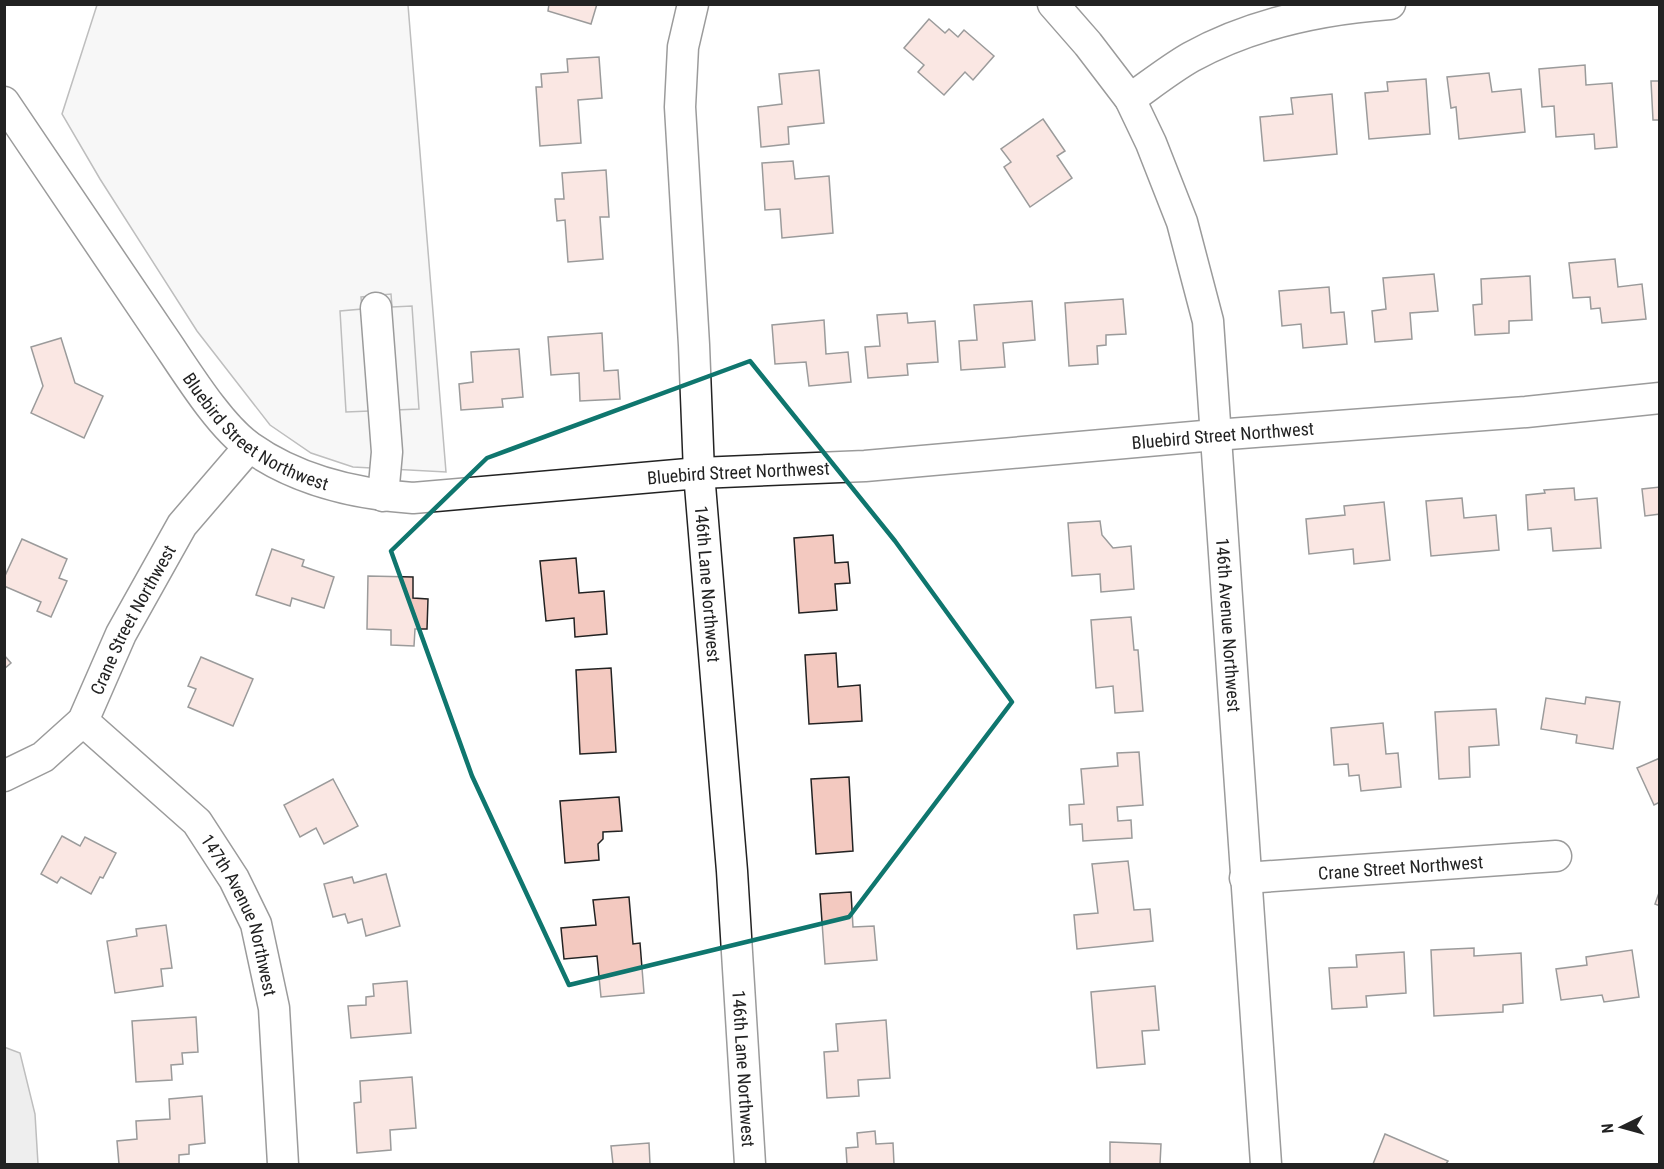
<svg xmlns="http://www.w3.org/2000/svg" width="1664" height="1169" font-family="'Roboto Condensed',sans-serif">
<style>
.green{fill:#eee;stroke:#6f6f6f;stroke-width:1.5}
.parking{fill:#ededed;stroke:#6f6f6f;stroke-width:1.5}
.water{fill:#d9d9d9;stroke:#6f6f6f;stroke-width:1.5}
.building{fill:#f3c9c0;stroke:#222;stroke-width:1.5}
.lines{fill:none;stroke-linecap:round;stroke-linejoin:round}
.minor-casing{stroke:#222;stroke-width:33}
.minor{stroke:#fff;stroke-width:30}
.marked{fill:none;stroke:#0f766e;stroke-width:4.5;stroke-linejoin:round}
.labels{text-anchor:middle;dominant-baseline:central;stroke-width:4.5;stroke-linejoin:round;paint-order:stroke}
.street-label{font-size:18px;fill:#222;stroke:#fff}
</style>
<rect width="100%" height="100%" fill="#fff"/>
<path class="green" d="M 97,5 L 408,5 L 446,472 L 353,467 L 311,453 L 270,425 L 197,331 L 100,179 L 62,114 Z"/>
<path class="parking" d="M 391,294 L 392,307 L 412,306 L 419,409 L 346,412 L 340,311 L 362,309 L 361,297 Z"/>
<path class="water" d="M 4,1047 L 20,1053 L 35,1114 L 38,1164 L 5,1164 Z"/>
<g class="building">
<path d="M 549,4 L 597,4 L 591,24 L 548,11 Z"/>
<path d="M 929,19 L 945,33 L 949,29 L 958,37 L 964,30 L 994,56 L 973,80 L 965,72 L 944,95 L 918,72 L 924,65 L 904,48 Z"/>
<path d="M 599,57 L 602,98 L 578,100 L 581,143 L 540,146 L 536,87 L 542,87 L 541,74 L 568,72 L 567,59 Z"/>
<path d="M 1585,65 L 1586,85 L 1612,83 L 1617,147 L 1595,149 L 1594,134 L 1556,137 L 1554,106 L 1542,107 L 1539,69 Z"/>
<path d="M 819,70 L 824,123 L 788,127 L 789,144 L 761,147 L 758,107 L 782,104 L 779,74 Z"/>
<path d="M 1489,73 L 1492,92 L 1521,89 L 1525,132 L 1459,139 L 1456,107 L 1451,108 L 1447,77 Z"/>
<path d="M 1426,79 L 1430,134 L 1369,139 L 1365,93 L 1388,91 L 1387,82 Z"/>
<path d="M 1651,81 L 1660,81 L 1660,120 L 1653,120 Z"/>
<path d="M 1332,94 L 1337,154 L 1264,161 L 1260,117 L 1293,114 L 1291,98 Z"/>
<path d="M 1043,119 L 1065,151 L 1057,156 L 1072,178 L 1030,207 L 1004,167 L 1011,162 L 1001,149 Z"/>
<path d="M 793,161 L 795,179 L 829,176 L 833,233 L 782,238 L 780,209 L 765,210 L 762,163 Z"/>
<path d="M 606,170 L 609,217 L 600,217 L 603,259 L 568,262 L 565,220 L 557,221 L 555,199 L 564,199 L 562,173 Z"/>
<path d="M 1615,259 L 1618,287 L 1642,284 L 1646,319 L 1602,323 L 1600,308 L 1591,309 L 1590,297 L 1573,298 L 1569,263 Z"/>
<path d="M 1434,274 L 1438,311 L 1410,313 L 1412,339 L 1375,342 L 1372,311 L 1386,309 L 1383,278 Z"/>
<path d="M 1530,276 L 1532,320 L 1509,321 L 1509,333 L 1475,335 L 1473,305 L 1482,304 L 1481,279 Z"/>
<path d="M 1329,287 L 1331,313 L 1344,312 L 1347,344 L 1303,348 L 1301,324 L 1282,326 L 1279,291 Z"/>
<path d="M 1123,299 L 1126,334 L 1106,335 L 1106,345 L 1097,346 L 1098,364 L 1069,366 L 1065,303 Z"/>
<path d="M 1032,301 L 1035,340 L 1003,343 L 1005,367 L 961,370 L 959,341 L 977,340 L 974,305 Z"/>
<path d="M 907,313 L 908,323 L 935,321 L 938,362 L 907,364 L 908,375 L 868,378 L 865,347 L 880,346 L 877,315 Z"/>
<path d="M 824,320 L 826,354 L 848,352 L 851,382 L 809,386 L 806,362 L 775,364 L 772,325 Z"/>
<path d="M 602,333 L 604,371 L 618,370 L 620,399 L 580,401 L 579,373 L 551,375 L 548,337 Z"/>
<path d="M 61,338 L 75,383 L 103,396 L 84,438 L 31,413 L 43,386 L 31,347 Z"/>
<path d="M 519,349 L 523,397 L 502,399 L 503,407 L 461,410 L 459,384 L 473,382 L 471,352 Z"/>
<path d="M 1660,487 L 1660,514 L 1645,516 L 1642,489 Z"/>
<path d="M 1574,488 L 1575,500 L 1597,498 L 1601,548 L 1553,551 L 1551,528 L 1528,530 L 1526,495 L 1545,493 L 1544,490 Z"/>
<path d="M 1462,498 L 1464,518 L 1496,515 L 1499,550 L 1431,556 L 1426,501 Z"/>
<path d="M 1384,502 L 1390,560 L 1354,564 L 1353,549 L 1309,554 L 1306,519 L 1345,515 L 1344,506 Z"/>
<path d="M 1100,521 L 1102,535 L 1113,548 L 1131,546 L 1134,589 L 1101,592 L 1100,574 L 1072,576 L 1068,523 Z"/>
<path d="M 833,535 L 835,563 L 848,562 L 850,583 L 835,584 L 837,610 L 799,613 L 794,538 Z"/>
<path d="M 22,539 L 67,559 L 59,578 L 67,581 L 51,617 L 37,611 L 41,602 L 4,586 L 4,578 Z"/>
<path d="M 272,549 L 304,560 L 302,566 L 334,577 L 324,608 L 292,598 L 290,606 L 256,595 Z"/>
<path d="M 576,558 L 579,593 L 604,591 L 607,634 L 575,637 L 574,618 L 546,621 L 540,561 Z"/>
<path d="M 368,576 L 413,577 L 413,598 L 428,599 L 427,629 L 415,629 L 414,646 L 391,645 L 391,630 L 367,629 Z"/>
<path d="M 1131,617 L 1134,650 L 1138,650 L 1143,711 L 1115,713 L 1113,686 L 1096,688 L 1091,620 Z"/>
<path d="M 836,653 L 838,687 L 860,685 L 862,721 L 809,724 L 805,655 Z"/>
<path d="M 4,655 L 11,663 L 4,669 Z"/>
<path d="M 201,657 L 253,679 L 233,726 L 188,707 L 196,689 L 188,686 Z"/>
<path d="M 611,668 L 616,752 L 580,754 L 576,670 Z"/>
<path d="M 1586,697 L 1620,702 L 1613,749 L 1576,743 L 1577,735 L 1541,729 L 1546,698 L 1585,704 Z"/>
<path d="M 1496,709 L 1499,745 L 1469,747 L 1470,777 L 1439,779 L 1435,712 Z"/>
<path d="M 1383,723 L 1386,754 L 1398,753 L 1401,787 L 1361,791 L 1359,775 L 1349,776 L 1348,764 L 1334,765 L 1331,728 Z"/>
<path d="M 1139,752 L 1143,805 L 1117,807 L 1118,821 L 1131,820 L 1132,838 L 1083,841 L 1082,824 L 1070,825 L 1069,805 L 1084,804 L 1081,769 L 1118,766 L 1117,753 Z"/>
<path d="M 1660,758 L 1660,802 L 1654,805 L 1637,768 Z"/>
<path d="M 849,777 L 853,851 L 816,854 L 811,779 Z"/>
<path d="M 333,779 L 358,826 L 324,844 L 316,828 L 300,837 L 284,805 Z"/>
<path d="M 619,797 L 622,831 L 603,832 L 603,839 L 598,844 L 599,860 L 565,863 L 560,801 Z"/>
<path d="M 62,836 L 80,846 L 85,837 L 116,853 L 103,878 L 100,877 L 91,894 L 61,877 L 57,883 L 41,874 Z"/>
<path d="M 1128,861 L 1134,910 L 1150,909 L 1153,941 L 1077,949 L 1074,915 L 1098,913 L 1092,864 Z"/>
<path d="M 386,874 L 400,926 L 366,936 L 362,919 L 348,923 L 345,914 L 333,917 L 324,884 L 352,877 L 354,883 Z"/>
<path d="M 1660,890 L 1660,906 L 1655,904 Z"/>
<path d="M 851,892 L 853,927 L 874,926 L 877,960 L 825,964 L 820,894 Z"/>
<path d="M 629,897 L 633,944 L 640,943 L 644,993 L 601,997 L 597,956 L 564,959 L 561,928 L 596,925 L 593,900 Z"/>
<path d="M 166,925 L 172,968 L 161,969 L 163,986 L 115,993 L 107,941 L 137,936 L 136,929 Z"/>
<path d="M 1474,948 L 1474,956 L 1521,953 L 1523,1003 L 1503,1005 L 1503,1012 L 1434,1016 L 1431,950 Z"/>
<path d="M 1632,950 L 1639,997 L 1604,1002 L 1602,995 L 1561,1000 L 1556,969 L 1587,965 L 1586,957 Z"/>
<path d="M 1404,952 L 1406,993 L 1366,996 L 1367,1007 L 1332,1009 L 1329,968 L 1357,967 L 1356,955 Z"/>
<path d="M 407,981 L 411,1033 L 351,1038 L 348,1006 L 366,1005 L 366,997 L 374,996 L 373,984 Z"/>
<path d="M 1155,986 L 1159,1030 L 1142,1031 L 1145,1064 L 1097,1068 L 1091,992 Z"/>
<path d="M 196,1017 L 198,1052 L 182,1053 L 183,1064 L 171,1065 L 172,1080 L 136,1082 L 132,1021 Z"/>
<path d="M 886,1020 L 890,1078 L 858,1080 L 859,1096 L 827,1098 L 824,1052 L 838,1051 L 836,1024 Z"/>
<path d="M 412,1077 L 416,1128 L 390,1130 L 391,1150 L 357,1153 L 354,1103 L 361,1102 L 360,1081 Z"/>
<path d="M 202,1096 L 205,1143 L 189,1145 L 189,1154 L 179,1155 L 179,1164 L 119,1164 L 117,1141 L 137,1139 L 136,1121 L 170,1119 L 169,1099 Z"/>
<path d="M 875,1131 L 876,1144 L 893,1143 L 894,1164 L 847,1164 L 846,1148 L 858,1147 L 857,1133 Z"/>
<path d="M 1385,1134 L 1448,1161 L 1446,1164 L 1373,1164 Z"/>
<path d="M 1110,1142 L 1161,1144 L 1160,1164 L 1110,1164 Z"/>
<path d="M 649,1143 L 650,1164 L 613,1164 L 611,1146 Z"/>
</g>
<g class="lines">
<g class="minor-casing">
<g id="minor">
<path id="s1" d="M 693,4 L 683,47 L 680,107 L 694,345 L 699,473 L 732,871 L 750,1164"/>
<path id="s2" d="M 1053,4 L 1088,44 L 1130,99 L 1151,143 L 1182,222 L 1208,321 L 1266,1164"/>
<path d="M 1130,99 C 1150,85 1170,69 1191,57 C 1251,24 1322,9 1390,4"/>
<path id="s3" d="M 4,102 C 56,179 108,256 160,333 C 183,366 218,425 250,447 C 298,481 356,494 413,498 L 699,473 L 865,466 L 1215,435 L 1526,412 L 1660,398"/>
<path d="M 376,308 L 387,452 L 383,496"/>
<path id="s4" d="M 83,721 L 197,822 L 234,879 L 256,924 L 274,1008 L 283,1164"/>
<path id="s5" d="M 4,776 L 43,757 L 83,721 L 121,634 L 182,525 L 249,447"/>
<path id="s6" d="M 1245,878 L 1556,856"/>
</g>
</g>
<use href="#minor" class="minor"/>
</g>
<path d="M0 0H1664V1169H0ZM 750,361 L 895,541 L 1012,702 L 849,917 L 569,985 L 472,776 L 391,551 L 487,458 Z" fill="#fff" fill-opacity=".55" fill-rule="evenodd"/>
<path class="marked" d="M 750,361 L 895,541 L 1012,702 L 849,917 L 569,985 L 472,776 L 391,551 L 487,458 Z"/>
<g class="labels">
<g class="street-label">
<text stroke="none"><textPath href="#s3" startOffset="420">Bluebird Street Northwest</textPath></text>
<text stroke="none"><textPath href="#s3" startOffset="1410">Bluebird Street Northwest</textPath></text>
<text stroke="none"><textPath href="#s3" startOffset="924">Bluebird Street Northwest</textPath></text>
<text stroke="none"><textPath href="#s1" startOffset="582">146th Lane Northwest</textPath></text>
<text stroke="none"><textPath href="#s5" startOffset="210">Crane Street Northwest</textPath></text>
<text stroke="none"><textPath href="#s2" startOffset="663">146th Avenue Northwest</textPath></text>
<text stroke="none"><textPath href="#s6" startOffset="156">Crane Street Northwest</textPath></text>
<text stroke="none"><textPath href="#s4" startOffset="256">147th Avenue Northwest</textPath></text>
<text stroke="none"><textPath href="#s1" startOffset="1068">146th Lane Northwest</textPath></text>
</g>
</g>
<rect width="1664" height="1169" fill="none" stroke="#222222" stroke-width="12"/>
<g transform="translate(1622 1127) rotate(265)" stroke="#ffffff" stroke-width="4.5" paint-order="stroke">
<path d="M0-4.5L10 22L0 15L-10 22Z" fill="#222222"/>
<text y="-9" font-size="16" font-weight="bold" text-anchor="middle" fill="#222222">N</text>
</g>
</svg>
